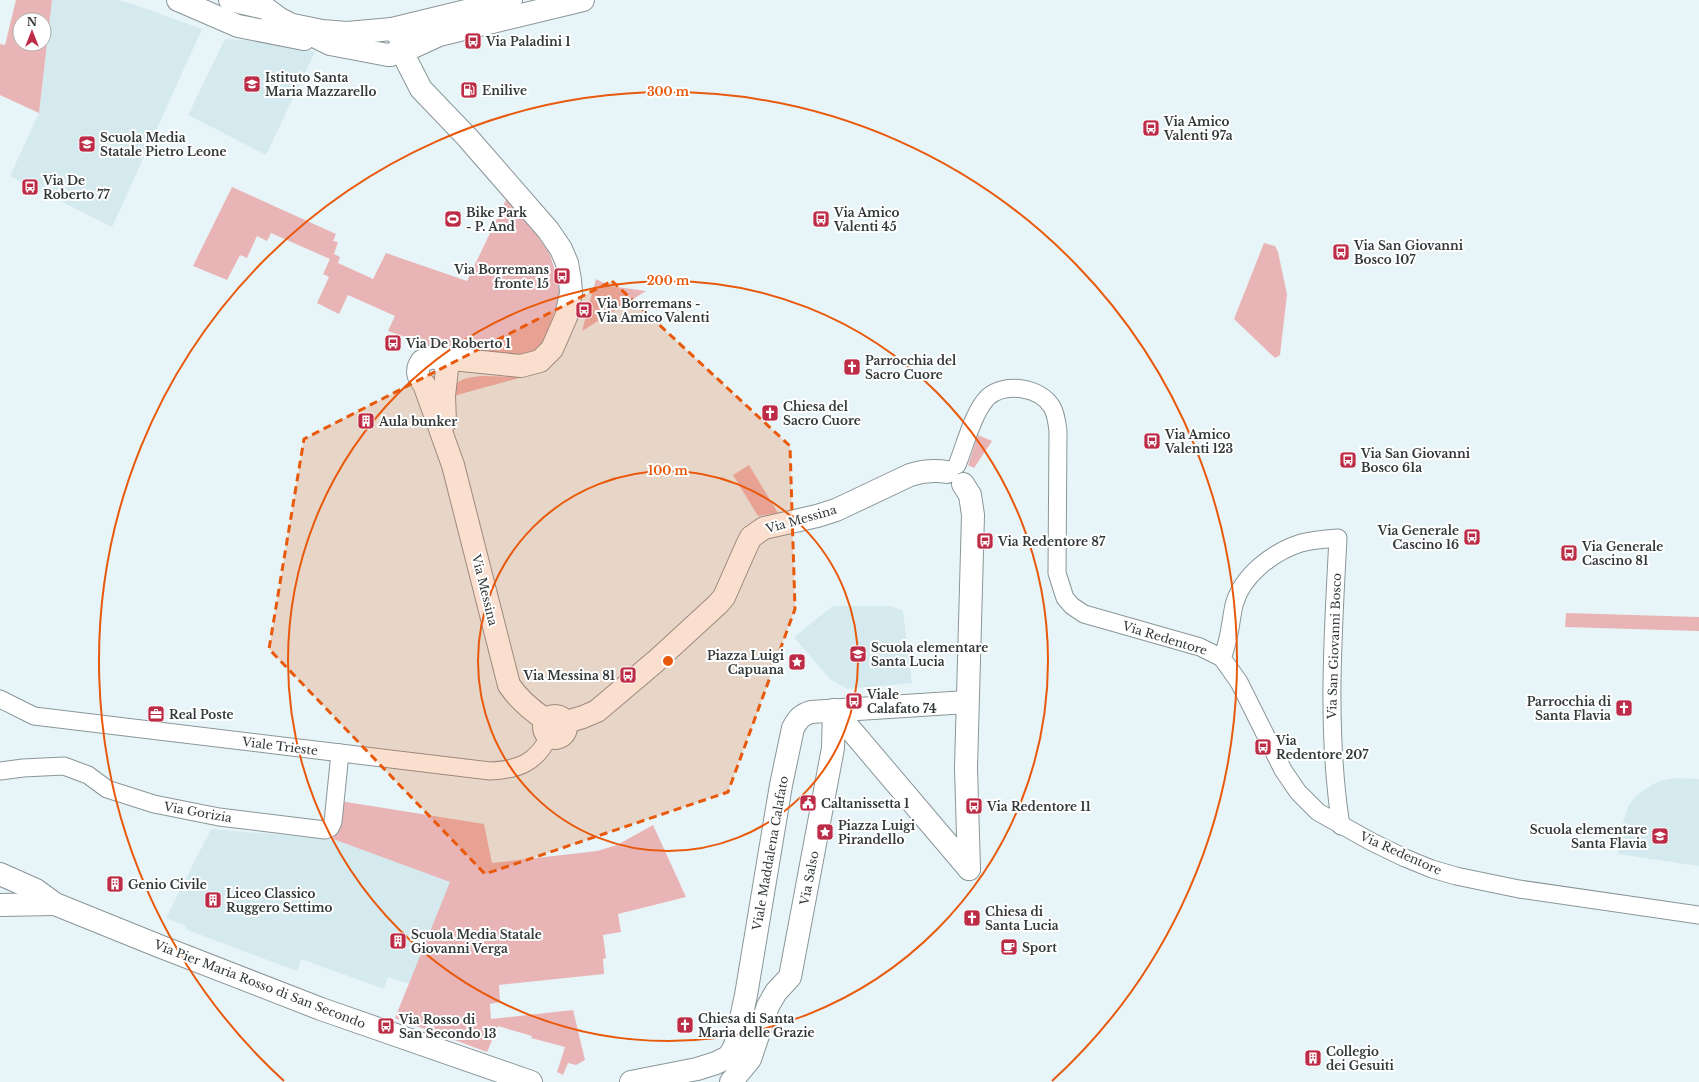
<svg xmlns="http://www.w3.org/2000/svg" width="1699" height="1082" font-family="'Libre Baskerville',serif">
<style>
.built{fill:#d4eaef}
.green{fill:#e9b4b6;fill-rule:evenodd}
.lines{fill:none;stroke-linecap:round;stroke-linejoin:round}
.minor-casing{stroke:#8a9699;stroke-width:19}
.major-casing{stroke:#8a9699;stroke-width:24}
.minor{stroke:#fff;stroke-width:17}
.major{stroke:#fff;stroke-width:22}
.marked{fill:#e8590c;fill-opacity:0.2;stroke:#e8590c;stroke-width:3;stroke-dasharray:8 5;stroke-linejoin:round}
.ring{fill:none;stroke:#e8590c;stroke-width:2}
.labels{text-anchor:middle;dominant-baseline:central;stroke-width:4;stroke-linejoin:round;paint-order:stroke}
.poi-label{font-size:12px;font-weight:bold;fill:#333839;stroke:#fff;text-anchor:start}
.street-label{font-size:12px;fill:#333839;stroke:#fff}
.centre{fill:#e8590c;stroke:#fff;stroke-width:2}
.ring-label{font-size:12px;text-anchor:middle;font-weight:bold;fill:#e8590c;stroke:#fff;stroke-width:4;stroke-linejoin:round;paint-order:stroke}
</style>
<rect width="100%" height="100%" fill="#e8f5f8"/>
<g class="built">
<path d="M 52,0 L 116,0 L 133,4 L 202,29 L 112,227 L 10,176 L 39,113 Z"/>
<path d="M 225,39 L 282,42 L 315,52 L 266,155 L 188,115 Z"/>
<path d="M 833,606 L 891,606 L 903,611 L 912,683 L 847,689 L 830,679 L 794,637 Z"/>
<path d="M 1675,778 L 1699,779 L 1699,866 L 1618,854 L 1624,818 L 1629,805 L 1637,795 L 1653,784 L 1663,780 Z"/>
<path d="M 211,829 L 333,839 L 451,882 L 409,984 L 388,977 L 384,989 L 301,959 L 297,971 L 185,929 L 186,926 L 166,918 Z"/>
</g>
<g class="green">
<path d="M 16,0 L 52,0 L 39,113 L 0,95 L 0,44 L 5,45 ZM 20,20 L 44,20 L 44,44 L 20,44 Z"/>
<path d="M 232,187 L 336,234 L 333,241 L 338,242 L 334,254 L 340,257 L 338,263 L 373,279 L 386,253 L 467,281 L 506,200 L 509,197 L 549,252 L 557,276 L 560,296 L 544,342 L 535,351 L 521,355 L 436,348 L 388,331 L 395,316 L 348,295 L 339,314 L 317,303 L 329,277 L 323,274 L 330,259 L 271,233 L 267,241 L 257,236 L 247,258 L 240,255 L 227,280 L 193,266 Z"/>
<path d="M 1264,243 L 1275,246 L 1278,252 L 1287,294 L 1280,355 L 1275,358 L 1234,319 Z"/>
<path d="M 596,279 L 610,286 L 646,291 L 582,331 Z"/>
<path d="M 483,376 L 523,377 L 446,398 C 458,379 460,378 483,376 Z"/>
<path d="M 978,435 L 992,441 L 974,468 L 968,465 Z"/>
<path d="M 749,465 L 778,513 L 758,516 L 733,475 Z"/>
<path d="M 1566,613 L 1699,617 L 1699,631 L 1565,627 Z"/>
<path d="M 340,801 L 484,824 L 492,863 L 597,851 L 617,845 L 653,825 L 686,897 L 618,914 L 621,932 L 603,935 L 606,958 L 603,959 L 604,974 L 499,985 L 500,1002 L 490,1004 L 491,1019 L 573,1010 L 585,1060 L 576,1065 L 568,1063 L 563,1075 L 557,1072 L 565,1047 L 531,1038 L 532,1036 L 498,1026 L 487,1052 L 395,1018 L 450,882 L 333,839 Z"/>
</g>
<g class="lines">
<g class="minor-casing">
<g id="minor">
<path d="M 957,465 C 965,446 973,412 988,397 C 1005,382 1040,387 1052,407 C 1056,414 1057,422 1058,431 L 1057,573 L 1065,598 L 1072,606 L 1084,614 L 1200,647 L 1222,658 L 1239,682 L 1283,770 L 1298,792 L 1318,812 L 1372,842 L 1405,858 L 1432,869 L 1456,876 L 1519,889 L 1699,915"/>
<path d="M 1222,658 C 1230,639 1230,624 1234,605 C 1242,575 1273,552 1301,543 C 1313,540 1325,539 1338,538 C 1333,634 1326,730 1341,826"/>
<path d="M 0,699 L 34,716 L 490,771 C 517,770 537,763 549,736"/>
<path d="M 0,771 L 23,768 L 64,766 L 88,775 L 107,789 L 154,804 L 219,817 L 325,830 L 330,828 L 333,822 L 340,753"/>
</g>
</g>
<g class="major-casing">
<g id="major">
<path d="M 178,0 L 238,26 L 304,39"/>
<path d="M 230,0 L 265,8 L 280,19 L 330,44 L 388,55 C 398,53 403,47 401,37 L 392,29 L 347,33 L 322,31 L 288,24"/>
<path d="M 392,29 L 511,0"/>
<path d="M 400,48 L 421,89 L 467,137 L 548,230 L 561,249 L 567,263 L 570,280 L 571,293 L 566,317 L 552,349 L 540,361 L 521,366 L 432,357 L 422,361 C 416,369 417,377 424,384 L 453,465 L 509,685 C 519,700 531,710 546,720"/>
<path d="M 391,55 L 402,52 L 439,35 L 583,0"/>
<path d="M 437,358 L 442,360 L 447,369 L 444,396 L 445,422"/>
<path d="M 963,484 L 970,495 L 973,515 L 966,768 L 969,869"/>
<path d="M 834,710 L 969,869"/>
<circle cx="555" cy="727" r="11"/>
<path d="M 566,722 L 583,717 L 597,711 L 656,661 L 718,604 L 724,597 L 747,545 L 751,537 L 764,528 L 817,516 L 836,510 L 910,475 C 923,471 934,470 947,472"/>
<path d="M 0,874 L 36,890 L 55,904 L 159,946 L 321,1009 L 531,1082"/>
<path d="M 0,905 L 55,904"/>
<path d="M 631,1082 L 697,1069 L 716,1063 L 728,1057 L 733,1050 L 736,1042 L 746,995 L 781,785 L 793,728 C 798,719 801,715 811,712 L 967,702"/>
<path d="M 731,1082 L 750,1059 L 768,1006 L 776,992 L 790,977 L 833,748 L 834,710"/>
</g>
</g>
<use href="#minor" class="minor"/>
<use href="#major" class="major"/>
</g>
<path class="marked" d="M 612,281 L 790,446 L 795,609 L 728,792 L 485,874 L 269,649 L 304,439 Z"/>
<g class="ring">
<circle cx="668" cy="661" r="190"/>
<circle cx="668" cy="661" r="380"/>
<path d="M284 1081A569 569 0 1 1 1052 1081"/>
</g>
<defs>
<g id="bus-square" transform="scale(0.9)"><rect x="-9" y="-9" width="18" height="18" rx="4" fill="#bd2c47" stroke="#fff"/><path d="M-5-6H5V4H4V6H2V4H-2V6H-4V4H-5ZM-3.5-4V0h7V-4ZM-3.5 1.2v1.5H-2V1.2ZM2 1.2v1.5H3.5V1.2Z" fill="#fff"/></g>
<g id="school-square" transform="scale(0.9)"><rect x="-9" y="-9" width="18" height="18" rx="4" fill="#bd2c47" stroke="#fff"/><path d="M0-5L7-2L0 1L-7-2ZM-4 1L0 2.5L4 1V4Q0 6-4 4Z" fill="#fff"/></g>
<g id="fuel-square" transform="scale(0.9)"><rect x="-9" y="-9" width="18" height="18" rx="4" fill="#bd2c47" stroke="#fff"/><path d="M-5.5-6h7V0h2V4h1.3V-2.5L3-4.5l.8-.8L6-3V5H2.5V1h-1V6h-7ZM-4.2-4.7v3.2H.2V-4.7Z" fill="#fff"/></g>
<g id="stadium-square" transform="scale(0.9)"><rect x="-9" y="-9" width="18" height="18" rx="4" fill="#bd2c47" stroke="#fff"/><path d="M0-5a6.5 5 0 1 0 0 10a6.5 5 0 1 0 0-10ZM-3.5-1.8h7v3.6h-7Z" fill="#fff"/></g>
<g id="church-square" transform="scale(0.9)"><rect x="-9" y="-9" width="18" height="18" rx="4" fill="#bd2c47" stroke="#fff"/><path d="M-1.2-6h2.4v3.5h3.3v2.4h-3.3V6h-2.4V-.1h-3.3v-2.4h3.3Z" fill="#fff"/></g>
<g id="building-square" transform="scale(0.9)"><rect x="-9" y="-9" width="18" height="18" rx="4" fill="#bd2c47" stroke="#fff"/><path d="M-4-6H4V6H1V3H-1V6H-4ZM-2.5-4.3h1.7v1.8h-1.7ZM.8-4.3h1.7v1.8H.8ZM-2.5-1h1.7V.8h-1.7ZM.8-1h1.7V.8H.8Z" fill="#fff"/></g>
<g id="sight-square" transform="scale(0.9)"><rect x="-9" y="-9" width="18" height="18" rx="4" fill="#bd2c47" stroke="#fff"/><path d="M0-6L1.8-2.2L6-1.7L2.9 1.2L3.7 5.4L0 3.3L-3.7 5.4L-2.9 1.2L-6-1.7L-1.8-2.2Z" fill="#fff"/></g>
<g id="office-square" transform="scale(0.9)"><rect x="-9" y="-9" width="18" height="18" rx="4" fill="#bd2c47" stroke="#fff"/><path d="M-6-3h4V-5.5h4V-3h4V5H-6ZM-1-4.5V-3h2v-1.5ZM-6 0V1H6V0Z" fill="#fff"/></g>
<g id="civic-square" transform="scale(0.9)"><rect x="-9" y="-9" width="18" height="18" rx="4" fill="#bd2c47" stroke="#fff"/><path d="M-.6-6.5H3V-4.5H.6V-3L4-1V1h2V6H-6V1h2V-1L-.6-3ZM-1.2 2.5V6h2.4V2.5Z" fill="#fff"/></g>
<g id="cafe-square" transform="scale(0.9)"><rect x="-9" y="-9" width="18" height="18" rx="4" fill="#bd2c47" stroke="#fff"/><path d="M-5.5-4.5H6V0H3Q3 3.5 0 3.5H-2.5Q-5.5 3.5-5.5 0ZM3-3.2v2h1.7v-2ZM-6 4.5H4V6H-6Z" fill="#fff"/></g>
</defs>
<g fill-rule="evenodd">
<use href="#bus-square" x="473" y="41"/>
<use href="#school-square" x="252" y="84"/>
<use href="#fuel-square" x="469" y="90"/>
<use href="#bus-square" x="1151" y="128"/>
<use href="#school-square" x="87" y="144"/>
<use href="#bus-square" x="30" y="187"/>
<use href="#stadium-square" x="453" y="219"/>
<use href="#bus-square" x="821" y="219"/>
<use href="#bus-square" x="1341" y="252"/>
<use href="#bus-square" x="562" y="276"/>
<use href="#bus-square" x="584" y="310"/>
<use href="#bus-square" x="393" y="343"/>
<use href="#church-square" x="852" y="367"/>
<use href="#church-square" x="770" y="413"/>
<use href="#building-square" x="366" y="421"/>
<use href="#bus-square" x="1152" y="441"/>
<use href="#bus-square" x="1348" y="460"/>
<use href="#bus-square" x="1472" y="537"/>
<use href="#bus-square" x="985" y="541"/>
<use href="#bus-square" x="1569" y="553"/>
<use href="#school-square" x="858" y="654"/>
<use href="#sight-square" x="797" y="662"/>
<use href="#bus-square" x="628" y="675"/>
<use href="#bus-square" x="854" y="701"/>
<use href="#church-square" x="1624" y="708"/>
<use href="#office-square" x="156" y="714"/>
<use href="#bus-square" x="1263" y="747"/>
<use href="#civic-square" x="808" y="803"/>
<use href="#bus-square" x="974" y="806"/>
<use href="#sight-square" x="825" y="832"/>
<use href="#school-square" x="1660" y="836"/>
<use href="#building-square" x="115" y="884"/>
<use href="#building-square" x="213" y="900"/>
<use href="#church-square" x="972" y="918"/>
<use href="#building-square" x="398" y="941"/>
<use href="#cafe-square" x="1009" y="947"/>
<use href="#church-square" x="685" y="1025"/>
<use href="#bus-square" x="386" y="1026"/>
<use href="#building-square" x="1313" y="1058"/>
</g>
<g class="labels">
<g class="poi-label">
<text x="486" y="41">Via Paladini 1</text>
<text x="265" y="77">Istituto Santa<tspan x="265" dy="14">Maria Mazzarello</tspan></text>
<text x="482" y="90">Enilive</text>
<text x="1164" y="121">Via Amico<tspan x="1164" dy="14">Valenti 97a</tspan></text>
<text x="100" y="137">Scuola Media<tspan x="100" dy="14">Statale Pietro Leone</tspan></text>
<text x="43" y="180">Via De<tspan x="43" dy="14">Roberto 77</tspan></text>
<text x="466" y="212">Bike Park<tspan x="466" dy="14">- P. And</tspan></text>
<text x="834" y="212">Via Amico<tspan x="834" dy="14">Valenti 45</tspan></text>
<text x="1354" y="245">Via San Giovanni<tspan x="1354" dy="14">Bosco 107</tspan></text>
<text x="549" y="269" text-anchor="end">Via Borremans<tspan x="549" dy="14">fronte 15</tspan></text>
<text x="597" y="303">Via Borremans -<tspan x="597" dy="14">Via Amico Valenti</tspan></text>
<text x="406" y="343">Via De Roberto 1</text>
<text x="865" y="360">Parrocchia del<tspan x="865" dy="14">Sacro Cuore</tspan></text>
<text x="783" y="406">Chiesa del<tspan x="783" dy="14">Sacro Cuore</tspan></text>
<text x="379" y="421">Aula bunker</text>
<text x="1165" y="434">Via Amico<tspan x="1165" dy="14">Valenti 123</tspan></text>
<text x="1361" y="453">Via San Giovanni<tspan x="1361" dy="14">Bosco 61a</tspan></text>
<text x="1459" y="530" text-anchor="end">Via Generale<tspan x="1459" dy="14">Cascino 16</tspan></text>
<text x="998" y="541">Via Redentore 87</text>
<text x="1582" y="546">Via Generale<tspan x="1582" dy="14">Cascino 81</tspan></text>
<text x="871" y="647">Scuola elementare<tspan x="871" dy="14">Santa Lucia</tspan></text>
<text x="784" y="655" text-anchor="end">Piazza Luigi<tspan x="784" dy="14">Capuana</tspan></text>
<text x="615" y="675" text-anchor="end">Via Messina 81</text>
<text x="867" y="694">Viale<tspan x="867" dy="14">Calafato 74</tspan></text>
<text x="1611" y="701" text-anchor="end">Parrocchia di<tspan x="1611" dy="14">Santa Flavia</tspan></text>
<text x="169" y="714">Real Poste</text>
<text x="1276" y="740">Via<tspan x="1276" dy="14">Redentore 207</tspan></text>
<text x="821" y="803">Caltanissetta 1</text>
<text x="987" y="806">Via Redentore 11</text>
<text x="838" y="825">Piazza Luigi<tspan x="838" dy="14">Pirandello</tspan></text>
<text x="1647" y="829" text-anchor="end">Scuola elementare<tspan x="1647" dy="14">Santa Flavia</tspan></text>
<text x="128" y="884">Genio Civile</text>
<text x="226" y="893">Liceo Classico<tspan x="226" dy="14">Ruggero Settimo</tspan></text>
<text x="985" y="911">Chiesa di<tspan x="985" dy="14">Santa Lucia</tspan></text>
<text x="411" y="934">Scuola Media Statale<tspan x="411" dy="14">Giovanni Verga</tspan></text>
<text x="1022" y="947">Sport</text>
<text x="698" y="1018">Chiesa di Santa<tspan x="698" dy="14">Maria delle Grazie</tspan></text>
<text x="399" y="1019">Via Rosso di<tspan x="399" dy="14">San Secondo 13</tspan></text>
<text x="1326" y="1051">Collegio<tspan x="1326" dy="14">dei Gesuiti</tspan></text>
</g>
<g class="street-label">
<text transform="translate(801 519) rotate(-16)">Via Messina</text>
<text transform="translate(485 590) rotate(76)">Via Messina</text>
<text transform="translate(1165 638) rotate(17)">Via Redentore</text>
<text transform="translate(1334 646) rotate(-88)">Via San Giovanni Bosco</text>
<text transform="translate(280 746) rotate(7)">Viale Trieste</text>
<text transform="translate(198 812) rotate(10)">Via Gorizia</text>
<text transform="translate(770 853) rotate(-80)">Viale Maddalena Calafato</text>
<text transform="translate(1401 853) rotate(24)">Via Redentore</text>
<text transform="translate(809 878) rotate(-79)">Via Salso</text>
<text transform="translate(260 984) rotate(21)">Via Pier Maria Rosso di San Secondo</text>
</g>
</g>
<circle cx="668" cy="661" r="6" class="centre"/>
<g class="ring-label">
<text x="668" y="96">300 m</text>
<text x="668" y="285">200 m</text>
<text x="668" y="475">100 m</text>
</g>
<g transform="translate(32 32)"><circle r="19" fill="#ffffff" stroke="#adafb0"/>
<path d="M0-3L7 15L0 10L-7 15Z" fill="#bd2c47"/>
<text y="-6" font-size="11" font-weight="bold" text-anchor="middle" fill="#333839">N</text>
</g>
</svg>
